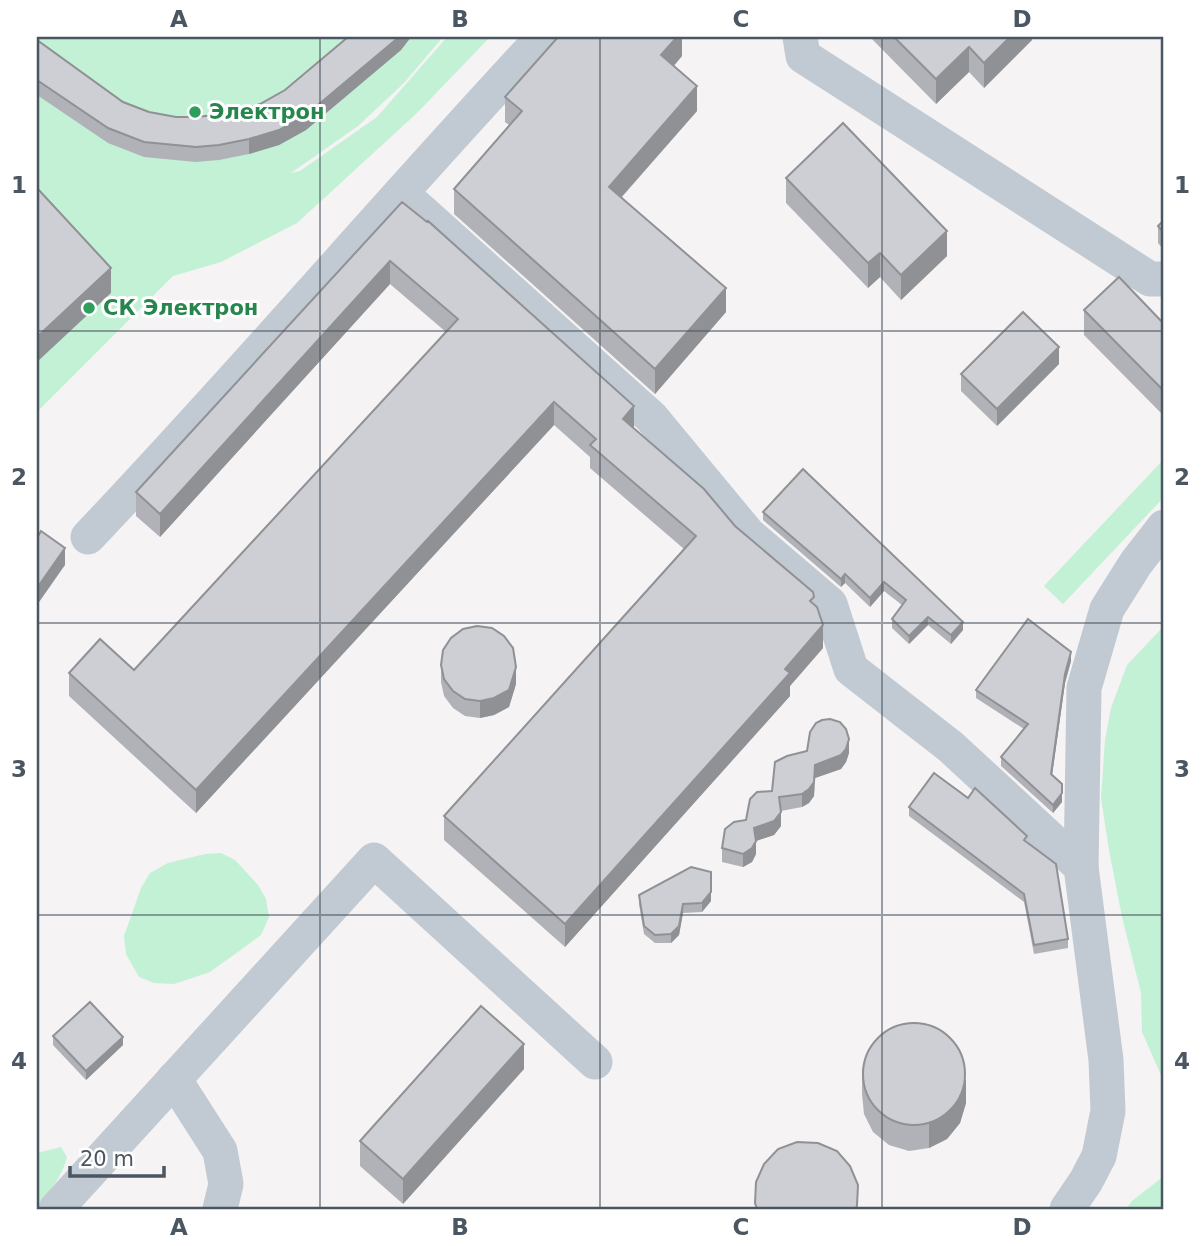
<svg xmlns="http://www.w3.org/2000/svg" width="1201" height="1246" font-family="'DejaVu Sans',sans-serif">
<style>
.green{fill:#c3f1d5}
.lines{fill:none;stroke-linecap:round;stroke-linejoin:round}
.minor{stroke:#c1cad2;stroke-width:35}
.wall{fill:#b0b2b7}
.shaded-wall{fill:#909195}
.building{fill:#cdcfd5;stroke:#909195;stroke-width:2}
.grid{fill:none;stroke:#4a5661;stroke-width:2;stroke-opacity:0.55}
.leisure-dot{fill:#2e9e5b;stroke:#fff;stroke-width:2.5}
.labels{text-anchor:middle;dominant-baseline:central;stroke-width:6;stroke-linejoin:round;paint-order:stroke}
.leisure-label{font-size:21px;font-weight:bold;fill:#27864d;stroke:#fff;text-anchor:start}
.neatline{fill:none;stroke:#4a5661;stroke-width:2.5}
.grid-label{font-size:23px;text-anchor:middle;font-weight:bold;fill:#4a5661}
</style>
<rect width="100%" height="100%" fill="#f5f3f3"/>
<g class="green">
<path d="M 37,37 L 443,37 L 404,83 L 358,126 L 291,173 L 300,171 L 377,117 L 447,37 L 490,37 L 417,113 L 297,223 L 221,262 L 173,276 L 37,412 Z"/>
<path d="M 1164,459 L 1164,497 L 1063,604 L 1044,586 Z"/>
<path d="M 1164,626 L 1164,1077 L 1161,1075 L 1142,1032 L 1141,993 L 1122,917 L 1109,850 L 1101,798 L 1105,740 L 1111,708 L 1127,665 Z"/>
<path d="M 221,853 L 235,860 L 258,885 L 266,899 L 269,917 L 261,935 L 210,972 L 174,984 L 154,983 L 139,977 L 126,954 L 124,936 L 141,888 L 150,873 L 168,863 L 205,854 Z"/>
<path d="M 61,1147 L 67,1157 C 62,1177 50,1191 37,1206 L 37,1153 Z"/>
<path d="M 1164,1176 L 1164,1209 L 1126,1209 L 1132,1201 Z"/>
</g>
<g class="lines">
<g class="minor">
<path d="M 800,37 L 803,56 L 1150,279 L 1164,279"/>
<path d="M 401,193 L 651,417 L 748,534 L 830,604 L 851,669 L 951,747 L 1081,867"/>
<path d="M 88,537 C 243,374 389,202 543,37"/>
<path d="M 174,1079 L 220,1151 L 226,1184 L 220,1209"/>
<path d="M 56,1209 L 374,860 L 595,1062"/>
<path d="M 1067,1209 L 1086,1181 L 1099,1156 L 1108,1111 L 1106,1060 L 1081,867 L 1084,688 L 1107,609 L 1136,563 L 1164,527"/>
</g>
</g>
<g class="wall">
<path d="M 348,37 L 411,37 L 401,50 L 306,130 L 279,145 L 249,154 L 219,160 L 196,162 L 144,157 L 108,143 L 37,95 L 37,40 L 123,102 L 149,112 L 176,117 L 197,117 L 238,112 L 260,104 L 285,90 Z"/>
<path d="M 682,37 L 682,56 L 674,66 L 697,111 L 622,197 L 726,312 L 655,394 L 454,214 L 454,189 L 509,125 L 505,122 L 505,97 Z"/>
<path d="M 870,37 L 1032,37 L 1032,40 L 984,88 L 969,72 L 936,104 Z"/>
<path d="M 786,178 L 947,256 L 901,300 L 880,277 L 868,288 L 786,203 Z"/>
<path d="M 402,202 L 814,604 L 823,648 L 790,686 L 790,696 L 565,947 L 444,840 L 444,816 L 684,549 L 590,468 L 590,457 L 554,425 L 196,813 L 69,696 L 69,673 L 134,670 L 446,332 L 390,284 L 160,537 L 136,516 L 136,492 Z"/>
<path d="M 1164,220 L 1164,250 L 1158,243 L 1158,226 Z"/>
<path d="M 1084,310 L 1164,324 L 1161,413 L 1084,335 Z"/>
<path d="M 1059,364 L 997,426 L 961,391 L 961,374 Z"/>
<path d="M 803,469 L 963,630 L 951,644 L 928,625 L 909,644 L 892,628 L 892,619 L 902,605 L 884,591 L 870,607 L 845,583 L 841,587 L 763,520 L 763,512 Z"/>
<path d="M 1071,661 L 1065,683 L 1052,775 L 1062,784 L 1062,802 L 1053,813 L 1001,766 L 1001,757 L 1024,729 L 976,698 L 976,690 Z"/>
<path d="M 441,665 L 516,684 L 509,707 L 494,715 L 480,718 L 465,716 L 453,708 L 444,696 L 441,682 Z"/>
<path d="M 849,753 L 846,762 L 841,769 L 815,778 L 814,796 L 809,803 L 802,807 L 781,811 L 781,826 L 774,835 L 756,841 L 756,854 L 752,862 L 743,867 L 722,862 L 722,848 L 746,820 L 772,791 Z"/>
<path d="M 909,807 L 1027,842 L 1068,939 L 1068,948 L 1034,954 L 1024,902 L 909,816 Z"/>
<path d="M 639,895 L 711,901 L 702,912 L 683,913 L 679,935 L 671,943 L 655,943 L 644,934 L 639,904 Z"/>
<path d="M 53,1036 L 123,1045 L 86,1080 L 53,1045 Z"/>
<path d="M 524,1069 L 403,1204 L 360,1166 L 360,1141 Z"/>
<path d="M 862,1069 L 966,1103 L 960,1123 L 947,1139 L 929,1148 L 909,1151 L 889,1145 L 873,1132 L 864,1114 L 862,1094 Z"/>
</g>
<g class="shaded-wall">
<path d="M 399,37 L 411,37 L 401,50 L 306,130 L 279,145 L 249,154 L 249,139 Z"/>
<path d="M 677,37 L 682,37 L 682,56 L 661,80 L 661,55 Z"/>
<path d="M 1010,37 L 1032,37 L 1032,40 L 984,88 L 984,63 Z"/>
<path d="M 969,47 L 969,72 L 936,104 L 936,79 Z"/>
<path d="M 697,86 L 697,111 L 609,211 L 609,187 Z"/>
<path d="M 947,231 L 947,256 L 901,300 L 901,275 Z"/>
<path d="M 880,253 L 880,277 L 868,288 L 868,263 Z"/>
<path d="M 390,261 L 390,284 L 160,537 L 160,514 Z"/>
<path d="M 111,268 L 111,293 L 37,362 L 37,337 Z"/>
<path d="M 726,288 L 726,312 L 655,394 L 655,369 Z"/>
<path d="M 1059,347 L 1059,364 L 997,426 L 997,409 Z"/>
<path d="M 1164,385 L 1164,409 L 1161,413 L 1161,388 Z"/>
<path d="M 554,402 L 554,425 L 196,813 L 196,790 Z"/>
<path d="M 634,406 L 634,429 L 623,419 Z"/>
<path d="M 65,548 L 65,565 L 37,605 L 37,588 Z"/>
<path d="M 845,574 L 845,583 L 841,587 L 841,579 Z"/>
<path d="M 884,582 L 884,591 L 870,607 L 870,598 Z"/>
<path d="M 928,617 L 928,625 L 909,644 L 909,636 Z"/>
<path d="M 963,622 L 963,630 L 951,644 L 951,635 Z"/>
<path d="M 823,625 L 823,648 L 790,686 L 790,696 L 565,947 L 565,924 Z"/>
<path d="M 1071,652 L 1071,661 L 1065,683 L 1051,783 L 1051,774 L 1065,674 Z"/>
<path d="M 516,667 L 516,684 L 509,707 L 494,715 L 480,718 L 480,701 Z"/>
<path d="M 849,739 L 849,753 L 846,762 L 841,769 L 815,778 L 814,796 L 809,803 L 802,807 L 802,794 L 815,765 Z"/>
<path d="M 1062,793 L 1062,802 L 1053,813 L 1053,805 Z"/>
<path d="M 781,812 L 781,826 L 774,835 L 756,841 L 756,854 L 752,862 L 743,867 L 743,854 L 754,828 Z"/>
<path d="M 711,892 L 711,901 L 702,912 L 702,903 Z"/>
<path d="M 683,904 L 683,913 L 679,935 L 671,943 L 671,934 Z"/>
<path d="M 123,1037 L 123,1045 L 86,1080 L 86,1071 Z"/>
<path d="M 524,1044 L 524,1069 L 403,1204 L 403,1179 Z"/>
<path d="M 966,1079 L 966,1103 L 960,1123 L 947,1139 L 929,1148 L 929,1124 Z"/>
</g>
<g class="building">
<path d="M 348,37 L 399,37 L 306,115 L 279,130 L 249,139 L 219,145 L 196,147 L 144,142 L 108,128 L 37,80 L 37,40 L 123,102 L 149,112 L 176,117 L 197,117 L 238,112 L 260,104 L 285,90 Z"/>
<path d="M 558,37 L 677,37 L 661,55 L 697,86 L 609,187 L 726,288 L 655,369 L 454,189 L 522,111 L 505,97 Z"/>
<path d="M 894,37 L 1010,37 L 984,63 L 969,47 L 936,79 Z"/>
<path d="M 843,123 L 947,231 L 901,275 L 880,253 L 868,263 L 786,178 Z"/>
<path d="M 37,188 L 111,268 L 37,337 Z"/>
<path d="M 402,202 L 427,222 L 428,221 L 634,406 L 623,419 L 704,489 L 735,526 L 813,592 L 814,597 L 810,601 L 817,607 L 823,625 L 785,669 L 790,673 L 565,924 L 444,816 L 696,536 L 590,445 L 596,439 L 554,402 L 196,790 L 69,673 L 100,639 L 134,670 L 458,319 L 390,261 L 160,514 L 136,492 Z"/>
<path d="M 1164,220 L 1164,233 L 1158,226 Z"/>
<path d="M 1119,277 L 1164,324 L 1164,385 L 1161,388 L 1084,310 Z"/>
<path d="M 1023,312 L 1059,347 L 997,409 L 961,374 Z"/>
<path d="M 803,469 L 963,622 L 951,635 L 928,617 L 909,636 L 892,619 L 906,600 L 884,582 L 870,598 L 845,574 L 841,579 L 763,512 Z"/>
<path d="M 41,531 L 65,548 L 37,588 L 37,538 Z"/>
<path d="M 1028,619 L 1071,652 L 1065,674 L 1051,774 L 1062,784 L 1062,793 L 1053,805 L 1001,757 L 1028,724 L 976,690 Z"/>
<path d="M 477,626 L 492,628 L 504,636 L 513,648 L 516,667 L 509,690 L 494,698 L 480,701 L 465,699 L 453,691 L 444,679 L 441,665 L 443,650 L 451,638 L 463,629 Z"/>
<path d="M 830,719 L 840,722 L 846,729 L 849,739 L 846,749 L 841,755 L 815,765 L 814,782 L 809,789 L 802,794 L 779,797 L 781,812 L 774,821 L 754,828 L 756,841 L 752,848 L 743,854 L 722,848 L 725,829 L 734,822 L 746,820 L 750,799 L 757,792 L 772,791 L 775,762 L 787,756 L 807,751 L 810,732 L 816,723 L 822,720 Z"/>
<path d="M 934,773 L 968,798 L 975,788 L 1027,836 L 1024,840 L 1056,864 L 1068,939 L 1034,945 L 1024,894 L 909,807 Z"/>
<path d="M 691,867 L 711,872 L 711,892 L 702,903 L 683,904 L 679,926 L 671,934 L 655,935 L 644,926 L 639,895 Z"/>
<path d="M 90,1002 L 123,1037 L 86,1071 L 53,1036 Z"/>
<path d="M 481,1006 L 524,1044 L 403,1179 L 360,1141 Z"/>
<circle cx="914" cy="1074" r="51"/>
<path d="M 797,1142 L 818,1143 L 837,1151 L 850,1166 L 858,1185 L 857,1205 L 856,1209 L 757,1209 L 755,1203 L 756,1182 L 764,1164 L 778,1149 Z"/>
</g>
<path class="grid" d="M 320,37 L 320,1209M 600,37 L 600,1209M 882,37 L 882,1209M 37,331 L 1164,331M 37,623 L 1164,623M 37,915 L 1164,915"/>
<g class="leisure-dot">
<circle cx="195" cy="112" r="7"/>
<circle cx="89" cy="308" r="7"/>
</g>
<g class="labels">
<g class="leisure-label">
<text x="209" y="112">Электрон</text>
<text x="103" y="308">СК Электрон</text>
</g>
</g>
<rect width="1201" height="1246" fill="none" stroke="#ffffff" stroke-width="77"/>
<path d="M70 1166v10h94v-10" fill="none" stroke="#4a5661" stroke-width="3.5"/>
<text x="80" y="1166" font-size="21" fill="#4a5661" stroke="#ffffff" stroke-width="5" paint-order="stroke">20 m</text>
<rect x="38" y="38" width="1124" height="1170" class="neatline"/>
<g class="grid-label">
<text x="179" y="27">A</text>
<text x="460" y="27">B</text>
<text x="741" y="27">C</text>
<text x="1022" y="27">D</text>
<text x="19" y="193">1</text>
<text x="1182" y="193">1</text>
<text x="19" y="485">2</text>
<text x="1182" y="485">2</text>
<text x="19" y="777">3</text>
<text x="1182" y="777">3</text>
<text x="19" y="1069">4</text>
<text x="1182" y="1069">4</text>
<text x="179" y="1235">A</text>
<text x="460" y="1235">B</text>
<text x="741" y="1235">C</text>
<text x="1022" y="1235">D</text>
</g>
</svg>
